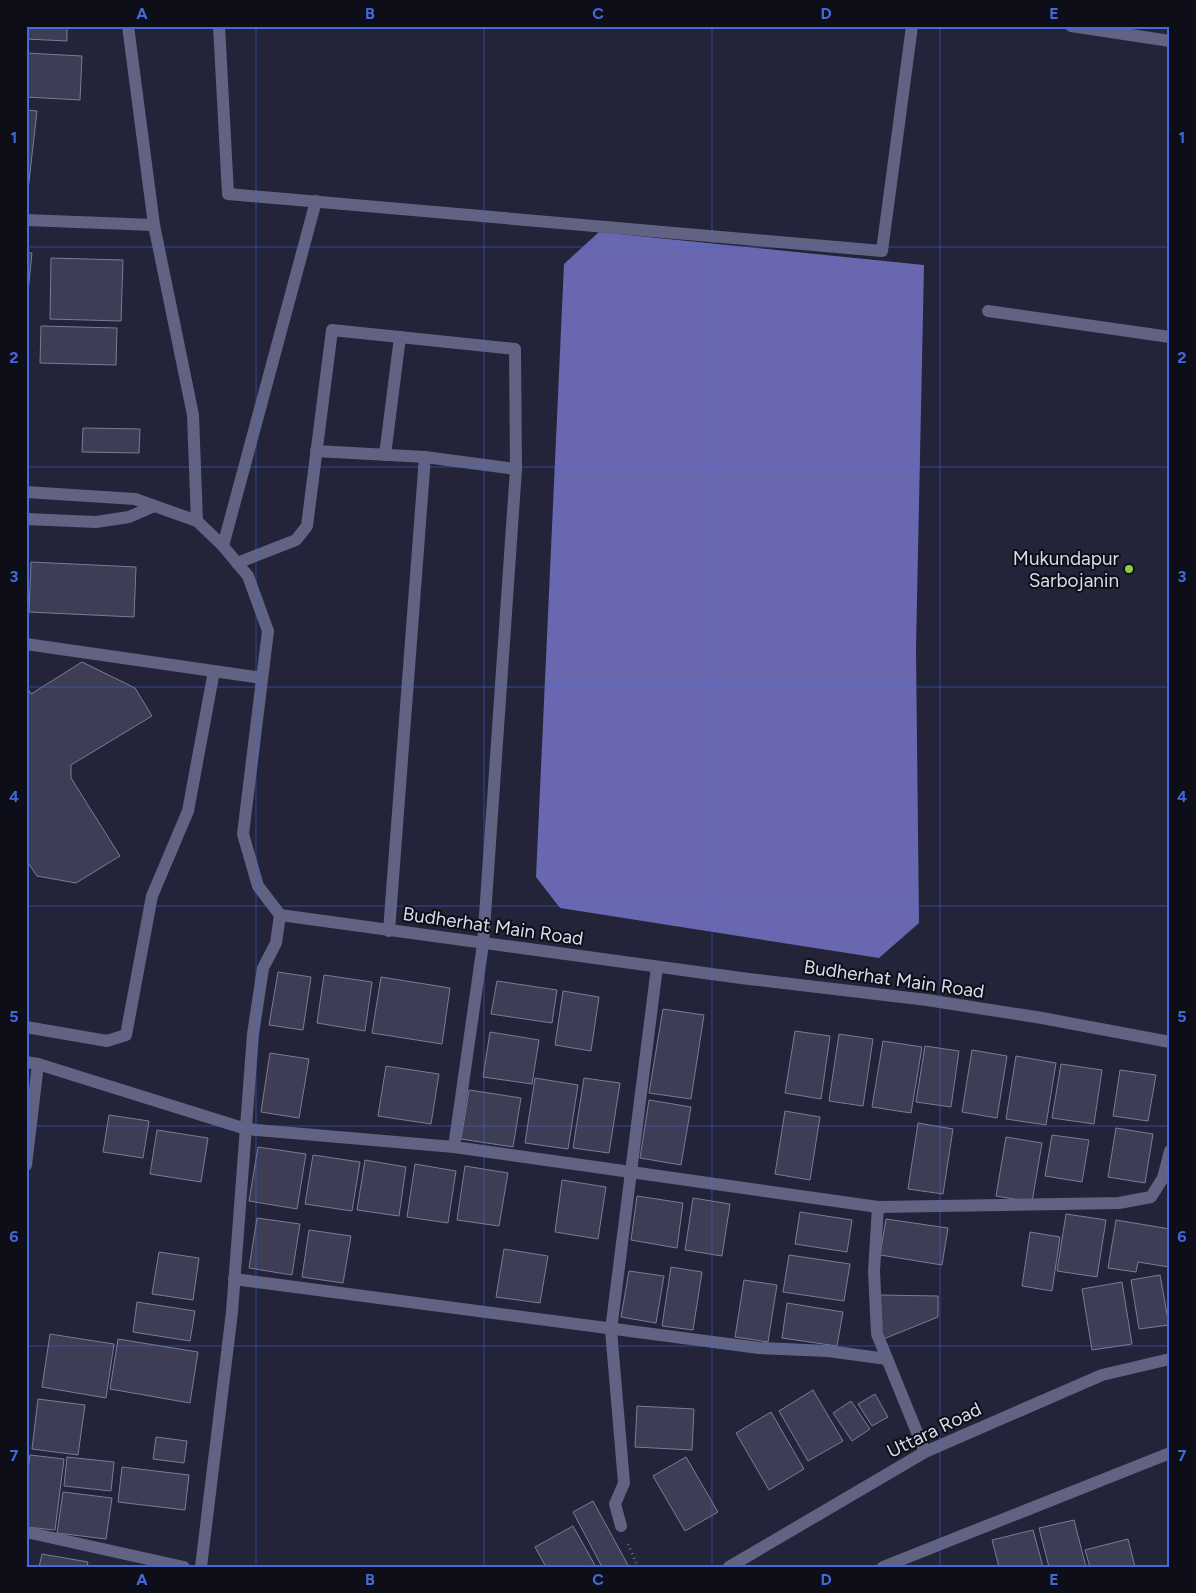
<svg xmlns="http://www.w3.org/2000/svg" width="1196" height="1593" font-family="Figtree,sans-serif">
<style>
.water{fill:#6867b0}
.building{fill:#3d3d55;stroke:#7a7c97}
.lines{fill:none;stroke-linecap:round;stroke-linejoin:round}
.path{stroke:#6b6c7f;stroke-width:3;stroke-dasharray:1 4;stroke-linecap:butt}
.minor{stroke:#626383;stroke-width:12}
.grid{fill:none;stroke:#436adc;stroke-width:1;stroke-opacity:0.55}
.poi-dot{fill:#89ce48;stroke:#0d0e18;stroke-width:2}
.labels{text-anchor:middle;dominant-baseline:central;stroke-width:4;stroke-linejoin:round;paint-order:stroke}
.poi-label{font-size:19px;fill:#dadbea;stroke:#0d0e18;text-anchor:end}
.street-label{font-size:19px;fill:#dadbea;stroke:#0d0e18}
.neatline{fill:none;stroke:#436adc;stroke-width:2}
.grid-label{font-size:16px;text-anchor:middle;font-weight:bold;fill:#436adc}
</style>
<rect width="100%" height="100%" fill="#232339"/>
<path class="water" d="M 599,232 L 924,265 L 916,648 L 919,923 L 879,958 L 560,908 L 536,877 L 564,264 Z"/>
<g class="building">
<path d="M 26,26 L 67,26 L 67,41 L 26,39 Z"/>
<path d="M 26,53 L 82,56 L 80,100 L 26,97 Z"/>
<path d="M 26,110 L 37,111 L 27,199 L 26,199 Z"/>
<path d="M 26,253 L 32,253 L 26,310 Z"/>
<path d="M 51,258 L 123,260 L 121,321 L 50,319 Z"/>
<path d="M 41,326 L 117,328 L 116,365 L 40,363 Z"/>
<path d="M 83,428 L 140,429 L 139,453 L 82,452 Z"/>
<path d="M 31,562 L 136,567 L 134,617 L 29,612 Z"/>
<path d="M 82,662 L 135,688 L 152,716 L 71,765 L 71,778 L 120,856 L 76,883 L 37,876 L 26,860 L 26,686 L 31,694 Z"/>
<path d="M 278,972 L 311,977 L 303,1030 L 269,1025 Z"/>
<path d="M 324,975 L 372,982 L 365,1031 L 317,1023 Z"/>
<path d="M 381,977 L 450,988 L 442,1044 L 372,1033 Z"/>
<path d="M 497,981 L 557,990 L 552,1023 L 491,1014 Z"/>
<path d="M 563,991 L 599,997 L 591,1051 L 555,1045 Z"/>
<path d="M 663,1009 L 704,1015 L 691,1099 L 649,1093 Z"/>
<path d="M 795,1031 L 830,1036 L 821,1099 L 785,1093 Z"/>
<path d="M 490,1032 L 539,1040 L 532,1084 L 483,1077 Z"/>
<path d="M 839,1034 L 873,1039 L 863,1106 L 829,1101 Z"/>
<path d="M 883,1041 L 922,1047 L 911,1113 L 872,1107 Z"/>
<path d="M 925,1046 L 959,1051 L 951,1107 L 916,1102 Z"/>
<path d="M 972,1050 L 1007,1056 L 997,1118 L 962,1112 Z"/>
<path d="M 270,1053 L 309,1059 L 299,1118 L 261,1112 Z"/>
<path d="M 1016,1056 L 1056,1063 L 1046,1125 L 1006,1119 Z"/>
<path d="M 1061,1064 L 1102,1070 L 1094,1124 L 1052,1118 Z"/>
<path d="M 386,1066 L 439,1074 L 431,1124 L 378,1116 Z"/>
<path d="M 1120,1070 L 1156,1075 L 1148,1121 L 1113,1116 Z"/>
<path d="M 535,1078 L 578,1085 L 568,1149 L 525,1143 Z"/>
<path d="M 584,1078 L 620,1083 L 609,1153 L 573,1148 Z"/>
<path d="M 469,1090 L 521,1098 L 513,1147 L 461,1139 Z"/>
<path d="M 649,1100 L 691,1107 L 681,1165 L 640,1158 Z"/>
<path d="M 785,1111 L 820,1117 L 810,1180 L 775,1174 Z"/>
<path d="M 109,1115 L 149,1121 L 143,1158 L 103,1152 Z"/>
<path d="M 918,1123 L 953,1129 L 943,1194 L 908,1189 Z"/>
<path d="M 1116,1128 L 1153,1134 L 1145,1183 L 1108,1177 Z"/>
<path d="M 157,1130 L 208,1138 L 201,1182 L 150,1174 Z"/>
<path d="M 1052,1135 L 1089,1140 L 1082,1182 L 1045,1176 Z"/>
<path d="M 1006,1137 L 1042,1143 L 1032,1202 L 996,1196 Z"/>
<path d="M 258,1147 L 306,1154 L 297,1209 L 249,1201 Z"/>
<path d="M 313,1155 L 360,1162 L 352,1211 L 305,1204 Z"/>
<path d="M 365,1160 L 406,1167 L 399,1216 L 357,1210 Z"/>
<path d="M 415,1164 L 456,1171 L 448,1223 L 407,1217 Z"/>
<path d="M 465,1166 L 508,1173 L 499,1226 L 457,1220 Z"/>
<path d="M 562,1180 L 606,1187 L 598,1239 L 555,1232 Z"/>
<path d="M 637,1196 L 683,1203 L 677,1248 L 631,1240 Z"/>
<path d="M 693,1198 L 730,1204 L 722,1256 L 685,1250 Z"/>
<path d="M 800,1212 L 852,1220 L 847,1252 L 795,1244 Z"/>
<path d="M 1066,1214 L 1106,1220 L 1097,1277 L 1057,1271 Z"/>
<path d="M 257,1218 L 300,1224 L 292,1275 L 249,1268 Z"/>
<path d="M 886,1219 L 948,1228 L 942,1265 L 880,1255 Z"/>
<path d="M 1116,1220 L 1170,1229 L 1169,1267 L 1138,1262 L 1136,1272 L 1108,1268 Z"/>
<path d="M 309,1230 L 351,1236 L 343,1283 L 302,1277 Z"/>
<path d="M 1030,1232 L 1060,1237 L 1052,1291 L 1022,1286 Z"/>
<path d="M 504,1249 L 548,1256 L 540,1303 L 496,1297 Z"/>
<path d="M 159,1252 L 199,1258 L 193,1300 L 152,1294 Z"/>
<path d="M 789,1255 L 850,1264 L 844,1301 L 783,1292 Z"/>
<path d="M 671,1267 L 702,1272 L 693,1330 L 662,1326 Z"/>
<path d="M 629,1271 L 664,1276 L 656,1323 L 621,1317 Z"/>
<path d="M 1160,1275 L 1169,1325 L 1139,1329 L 1131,1280 Z"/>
<path d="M 744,1280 L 777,1285 L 768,1342 L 735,1337 Z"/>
<path d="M 1122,1282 L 1132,1344 L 1092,1350 L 1082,1289 Z"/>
<path d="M 879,1295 L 938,1296 L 938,1317 L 881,1340 Z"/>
<path d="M 137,1302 L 195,1311 L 190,1341 L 133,1332 Z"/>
<path d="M 787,1303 L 843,1312 L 837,1346 L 782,1338 Z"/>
<path d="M 50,1334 L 114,1344 L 106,1398 L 42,1387 Z"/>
<path d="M 118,1339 L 198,1352 L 190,1403 L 110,1389 Z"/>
<path d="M 813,1390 L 843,1441 L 808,1461 L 779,1411 Z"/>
<path d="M 875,1394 L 888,1417 L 872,1426 L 858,1404 Z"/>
<path d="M 38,1399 L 85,1405 L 78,1455 L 32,1449 Z"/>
<path d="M 851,1401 L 870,1429 L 852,1441 L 833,1413 Z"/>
<path d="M 637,1406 L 694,1409 L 692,1450 L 635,1447 Z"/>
<path d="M 771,1412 L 804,1469 L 769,1490 L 736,1433 Z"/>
<path d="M 156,1437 L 187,1441 L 184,1463 L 153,1459 Z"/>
<path d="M 30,1455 L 64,1459 L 55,1530 L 26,1527 L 26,1484 Z"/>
<path d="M 67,1457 L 114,1462 L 111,1491 L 64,1486 Z"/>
<path d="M 686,1457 L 718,1512 L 685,1531 L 653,1476 Z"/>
<path d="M 122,1467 L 189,1475 L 185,1510 L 118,1502 Z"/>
<path d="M 63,1492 L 112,1498 L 106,1539 L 57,1533 Z"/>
<path d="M 593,1501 L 629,1567 L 602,1567 L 573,1512 Z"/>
<path d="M 1074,1520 L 1086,1567 L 1049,1567 L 1039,1528 Z"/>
<path d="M 573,1526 L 596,1567 L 546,1567 L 535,1547 Z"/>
<path d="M 1033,1530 L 1043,1567 L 999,1567 L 992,1540 Z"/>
<path d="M 1128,1539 L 1135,1567 L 1090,1567 L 1085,1550 Z"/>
<path d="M 42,1554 L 88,1562 L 87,1567 L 39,1567 Z"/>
</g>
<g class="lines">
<path class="path" d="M 628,1544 L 638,1567"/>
<g class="minor">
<path d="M 128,26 L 154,225 L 193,415 L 197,521"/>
<path d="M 219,26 L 228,194 L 882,251 L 912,26"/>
<path d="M 1071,26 L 1170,41"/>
<path d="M 26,220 L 154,225"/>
<path d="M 988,311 L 1170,337"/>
<path d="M 316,451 L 425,457 L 516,469"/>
<path d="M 385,455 L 400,337"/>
<path d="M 26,492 L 135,499 L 197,521 L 223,546 L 248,576 L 268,631 L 243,834 L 258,886 L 280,915 L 741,978 L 927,1000 L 1042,1018 L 1170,1042"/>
<path d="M 26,519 L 96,522 L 129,517 L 154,506"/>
<path d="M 223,546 L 316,201"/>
<path d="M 237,563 L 296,540 L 307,526 L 332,330 L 515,349 L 516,469 L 483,944 L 454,1147"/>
<path d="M 26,644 L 262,678"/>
<path d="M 389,931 L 425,457"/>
<path d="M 26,1027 L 107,1041 L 126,1035 L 152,896 L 188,811 L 214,671"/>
<path d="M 26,1062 L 38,1064 L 246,1129 L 454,1147 L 878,1207 L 1119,1203 L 1151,1197 L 1163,1178 L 1170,1151"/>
<path d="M 26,1165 L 38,1064"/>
<path d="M 878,1207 L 874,1271 L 877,1334 L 925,1452"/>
<path d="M 234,1279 L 759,1348 L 828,1351 L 887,1359"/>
<path d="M 621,1526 L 615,1504 L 624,1483 L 611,1330 L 657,967"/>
<path d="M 26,1532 L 184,1567"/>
<path d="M 201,1567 L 232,1312 L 253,1034 L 263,968 L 276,943 L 280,915"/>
<path d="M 729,1567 L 925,1452 L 1102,1375 L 1170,1359"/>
<path d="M 883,1567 L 1170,1453"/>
</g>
</g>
<path class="grid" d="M 256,26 L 256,1567M 484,26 L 484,1567M 712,26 L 712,1567M 940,26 L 940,1567M 26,247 L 1170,247M 26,467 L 1170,467M 26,687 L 1170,687M 26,906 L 1170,906M 26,1126 L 1170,1126M 26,1346 L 1170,1346"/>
<circle class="poi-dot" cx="1129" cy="569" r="5"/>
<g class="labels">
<g class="poi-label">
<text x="1119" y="558">Mukundapur<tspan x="1119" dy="22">Sarbojanin</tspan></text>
</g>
<g class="street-label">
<text transform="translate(493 926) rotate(8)">Budherhat Main Road</text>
<text transform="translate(894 979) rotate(8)">Budherhat Main Road</text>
<text transform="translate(934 1430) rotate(-26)">Uttara Road</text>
</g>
</g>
<rect width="1196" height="1593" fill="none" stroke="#0d0e18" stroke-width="55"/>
<rect x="28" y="28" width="1140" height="1538" class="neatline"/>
<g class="grid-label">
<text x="142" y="19">A</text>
<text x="370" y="19">B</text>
<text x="598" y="19">C</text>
<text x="826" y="19">D</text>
<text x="1054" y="19">E</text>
<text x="14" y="143">1</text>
<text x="1182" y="143">1</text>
<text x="14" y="363">2</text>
<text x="1182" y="363">2</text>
<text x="14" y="582">3</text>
<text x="1182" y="582">3</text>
<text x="14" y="802">4</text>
<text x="1182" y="802">4</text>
<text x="14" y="1022">5</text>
<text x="1182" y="1022">5</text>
<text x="14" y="1242">6</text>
<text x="1182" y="1242">6</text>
<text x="14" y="1461">7</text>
<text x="1182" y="1461">7</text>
<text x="142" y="1585">A</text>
<text x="370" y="1585">B</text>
<text x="598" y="1585">C</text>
<text x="826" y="1585">D</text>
<text x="1054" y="1585">E</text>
</g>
</svg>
